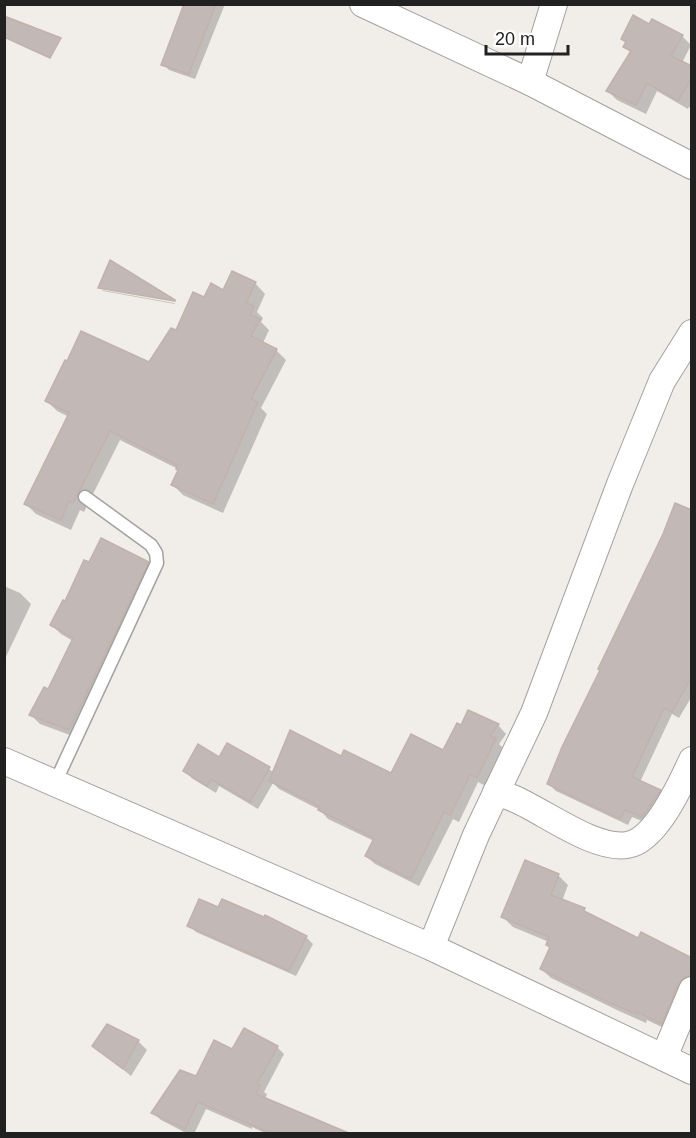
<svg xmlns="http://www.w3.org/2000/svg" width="696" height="1138" font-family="Helvetica,sans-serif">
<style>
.shadow{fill:#0003}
.building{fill:#c2b8b5;stroke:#c2b2ab;stroke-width:1.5}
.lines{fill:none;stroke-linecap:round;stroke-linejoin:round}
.service-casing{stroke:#a2a2a2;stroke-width:15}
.minor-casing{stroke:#a2a2a2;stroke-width:28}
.service{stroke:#fff;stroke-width:12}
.minor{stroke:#fff;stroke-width:26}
</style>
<rect width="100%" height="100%" fill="#f1ede9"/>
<g class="shadow">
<path d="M 186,4 L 225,4 L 195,79 L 169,70 L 163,64 Z"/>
<path d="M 650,26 L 682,36 L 691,45 L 682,63 L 692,68 L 692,108 L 689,107 L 688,109 L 657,91 L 646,114 L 617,100 L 608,91 L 631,53 L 625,47 L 627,43 L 622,39 Z"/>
<path d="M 255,283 L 265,294 L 257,312 L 263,318 L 261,322 L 269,330 L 263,343 L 276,350 L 286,360 L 261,408 L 267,414 L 223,513 L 183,495 L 173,485 L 179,471 L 178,469 L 120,440 L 84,512 L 80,510 L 71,530 L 36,514 L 26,504 L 69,417 L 57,411 L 47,401 L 150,364 L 205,299 Z"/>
<path d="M 102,290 L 174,303 L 175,304 L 103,291 Z"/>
<path d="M 692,512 L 692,696 L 679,718 L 672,714 L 640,782 L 660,791 L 667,798 L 649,824 L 632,817 L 628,825 L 556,791 L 549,784 Z"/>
<path d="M 148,563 L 157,572 L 78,738 L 40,724 L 31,715 L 49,691 L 73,641 L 61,634 L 52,625 L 89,564 Z"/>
<path d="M 4,586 L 20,593 L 31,604 L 4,661 Z"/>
<path d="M 498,725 L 506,734 L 499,744 L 503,748 L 486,786 L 478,782 L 459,822 L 453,819 L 419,886 L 375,864 L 366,856 L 374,841 L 328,819 L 320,810 L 279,789 L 273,783 L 258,809 L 219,786 L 216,793 L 193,779 L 184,771 L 219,759 L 269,769 L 274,773 L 342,758 L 392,776 Z"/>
<path d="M 558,875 L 568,885 L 562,901 L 584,910 L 589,915 L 639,940 L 692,959 L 692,989 L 672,1032 L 647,1020 L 646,1023 L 619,1011 L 551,978 L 541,969 L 551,949 L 548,945 L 549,942 L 513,927 L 503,917 Z"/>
<path d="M 219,909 L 265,919 L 266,917 L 306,937 L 313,944 L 296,976 L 196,932 L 189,925 Z"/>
<path d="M 108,1026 L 138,1041 L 147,1050 L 131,1076 L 94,1046 Z"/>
<path d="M 277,1047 L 284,1054 L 264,1092 L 267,1094 L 265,1099 L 331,1134 L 267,1134 L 252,1127 L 252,1129 L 206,1109 L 194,1134 L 188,1134 L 161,1120 L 153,1113 L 233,1051 Z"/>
</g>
<g class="building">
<path d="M 184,4 L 216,4 L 189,74 L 161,65 Z"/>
<path d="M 633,15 L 649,24 L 652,19 L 683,35 L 671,56 L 692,66 L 692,77 L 678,101 L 647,83 L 636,105 L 606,91 L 631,51 L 623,47 L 626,42 L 621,39 Z"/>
<path d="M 4,16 L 61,38 L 50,58 L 4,37 Z"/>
<path d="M 110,260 L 175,300 L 175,301 L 98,288 Z"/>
<path d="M 232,271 L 256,282 L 246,303 L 254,306 L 250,315 L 260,319 L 251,336 L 277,349 L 251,399 L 258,402 L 213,504 L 171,485 L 178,470 L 176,469 L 177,465 L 110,431 L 73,503 L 69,501 L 61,520 L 24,504 L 69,413 L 45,401 L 65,360 L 67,361 L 81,331 L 149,362 L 171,328 L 176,330 L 193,292 L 204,297 L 211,283 L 223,290 Z"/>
<path d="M 675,503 L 692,510 L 692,676 L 672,712 L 664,708 L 632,777 L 661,790 L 642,817 L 625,810 L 620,819 L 547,784 L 562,747 L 600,670 L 598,669 L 663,534 Z"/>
<path d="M 101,538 L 149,562 L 69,730 L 29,715 L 44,687 L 48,689 L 73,638 L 50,625 L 63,600 L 65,601 L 84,560 L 89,562 Z"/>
<path d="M 468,710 L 499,724 L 490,736 L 496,738 L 477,778 L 470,775 L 450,815 L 444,812 L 411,879 L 365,856 L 374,838 L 318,810 L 320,807 L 269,781 L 290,730 L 341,756 L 344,750 L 391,773 L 411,734 L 443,750 L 457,723 L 461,725 Z"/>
<path d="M 227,743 L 270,767 L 250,802 L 211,779 L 207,786 L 183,771 L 198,744 L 219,757 Z"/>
<path d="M 525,860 L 559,874 L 551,895 L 585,908 L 584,911 L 638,938 L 641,932 L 692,958 L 692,975 L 683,978 L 678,984 L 662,1024 L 637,1012 L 637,1014 L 608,1002 L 540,969 L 550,947 L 546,945 L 549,937 L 501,917 Z"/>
<path d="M 199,899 L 218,907 L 222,899 L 264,917 L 265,915 L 307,936 L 289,971 L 187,926 Z"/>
<path d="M 107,1024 L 139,1040 L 123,1069 L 92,1046 Z"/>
<path d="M 244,1028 L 278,1046 L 257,1084 L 260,1085 L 256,1094 L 351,1134 L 273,1134 L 198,1102 L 185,1129 L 151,1113 L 180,1070 L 196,1076 L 214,1040 L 232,1049 Z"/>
</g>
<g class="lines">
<g class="service-casing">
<path id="service" d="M 55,783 L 157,563 L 156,553 L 151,545 L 85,497"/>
</g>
<g class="minor-casing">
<g id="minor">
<path d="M 363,4 L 530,82"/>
<path d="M 554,4 L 530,82 L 692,166"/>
<path d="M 4,761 L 431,947 L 692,1071"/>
<path d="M 496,792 C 503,795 511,797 517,800 C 546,813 595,850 627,845 C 656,841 681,784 692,760"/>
<path d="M 431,947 L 476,835 L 534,713 L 620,484 L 662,381 L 692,333"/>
<path d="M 664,1057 L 692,990"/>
</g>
</g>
<use href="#service" class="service"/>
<use href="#minor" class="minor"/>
</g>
<rect width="696" height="1138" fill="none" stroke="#212121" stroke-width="12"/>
<path d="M486 45v9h82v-9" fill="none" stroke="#212121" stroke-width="3"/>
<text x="495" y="45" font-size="18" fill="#212121" stroke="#ffffff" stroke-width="4.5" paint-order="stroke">20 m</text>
</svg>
